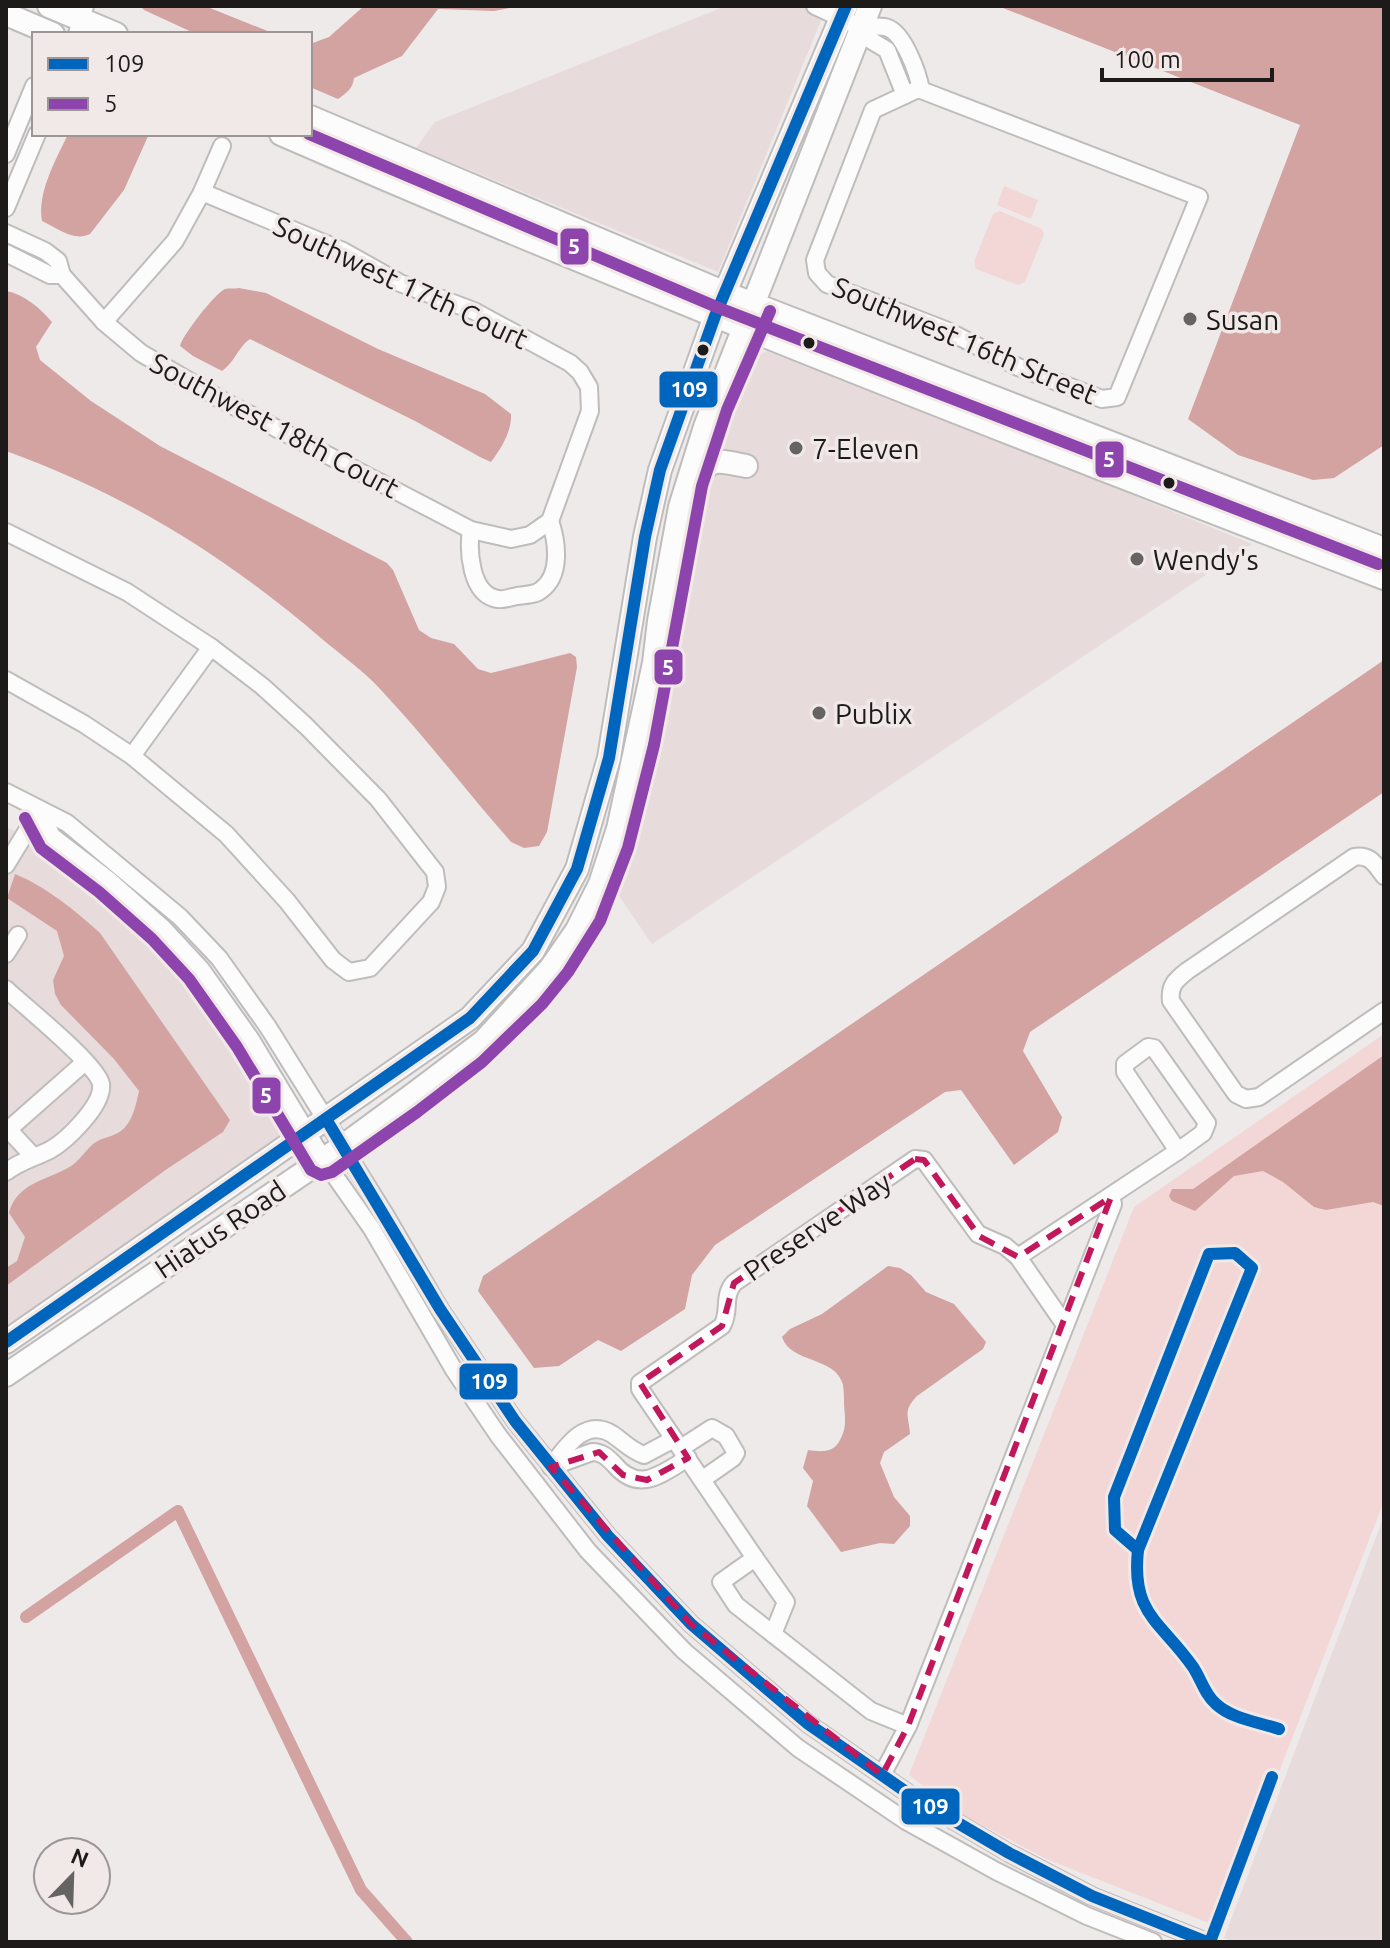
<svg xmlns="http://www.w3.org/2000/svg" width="1390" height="1948" font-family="Ubuntu,sans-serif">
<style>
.built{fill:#e7dcdb}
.green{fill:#f2d7d6}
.water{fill:#d2a3a1}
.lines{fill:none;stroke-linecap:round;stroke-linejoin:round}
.canal{stroke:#d2a3a1;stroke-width:12}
.minor-casing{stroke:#bfbcbc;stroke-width:20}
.major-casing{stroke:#bfbcbc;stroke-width:26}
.minor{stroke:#fcfcfc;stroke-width:16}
.major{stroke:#fcfcfc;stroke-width:22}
.bus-1-casing{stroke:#f0e9e8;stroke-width:18}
.bus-2-casing{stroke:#f0e9e8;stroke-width:18}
.bus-1{stroke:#0065bd;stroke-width:12}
.bus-2{stroke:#8e44ad;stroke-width:12}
.marked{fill:none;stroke:#c2185b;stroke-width:6;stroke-dasharray:16 10;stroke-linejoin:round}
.poi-dot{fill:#666363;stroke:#f0e9e8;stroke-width:3}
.bus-dot{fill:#1d1a1a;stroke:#f0e9e8;stroke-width:3}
.labels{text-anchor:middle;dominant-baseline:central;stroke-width:7;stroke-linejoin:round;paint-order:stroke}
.street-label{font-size:28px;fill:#1d1a1a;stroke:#f0e9e8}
.poi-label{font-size:28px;fill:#1d1a1a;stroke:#f0e9e8;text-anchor:start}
.line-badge{stroke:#f0e9e8;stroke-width:3}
.badge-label{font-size:22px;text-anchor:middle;font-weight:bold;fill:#fff}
</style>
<rect width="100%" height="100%" fill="#eeeaea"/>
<g class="built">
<path d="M 726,6 L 827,6 L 718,272 L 416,148 L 435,122 Z"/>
<path d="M 767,351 L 911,405 L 1252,544 L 652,944 L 615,890 L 645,784 L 655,716 L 700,491 L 749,360 Z"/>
<path d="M 6,827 L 43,844 L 88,874 L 133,911 L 220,1023 L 282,1119 L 278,1143 L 6,1335 Z"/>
<path d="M 1384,1516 L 1384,1942 L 1233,1942 L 1224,1938 Z"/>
</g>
<g class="green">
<path d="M 1004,186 L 1038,200 L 1031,219 L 997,205 Z"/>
<path d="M 1000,211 L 1042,229 L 1044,234 L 1025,282 L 1018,285 L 976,269 L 974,262 L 993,214 Z"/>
<path d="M 1384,1034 L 1384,1501 L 1219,1927 L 1046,1859 L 954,1810 L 909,1775 L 1134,1207 Z"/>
</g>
<g class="water">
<path d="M 140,6 L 205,6 L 275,34 L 196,34 L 144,10 Z"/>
<path d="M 364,6 L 520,6 L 494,11 L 438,9 L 402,56 L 354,78 C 353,88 347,93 338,99 L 310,87 L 310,44 L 329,37 Z"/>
<path d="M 998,6 L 1384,6 L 1384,445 L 1334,478 L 1313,480 L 1238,455 L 1188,419 L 1300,125 Z"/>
<path d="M 68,134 L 149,134 L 124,190 L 90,234 C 74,242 57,228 42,221 C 37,192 56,160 68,134 Z"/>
<path d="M 239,288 L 266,293 L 378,349 L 485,394 L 511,414 C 512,431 501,449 491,462 L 480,457 L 415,421 L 250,339 C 237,348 236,361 222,371 L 193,356 L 180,346 C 182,336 215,293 225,289 C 230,288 234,289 239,288 Z"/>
<path d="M 6,291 C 24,294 40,308 52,322 L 36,347 L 40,360 L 91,401 L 160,446 L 387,563 L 393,570 L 419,630 L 431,638 L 454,644 L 478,669 L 491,673 L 570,653 L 576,657 L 577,667 L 547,832 L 539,846 L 524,848 L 511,842 C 467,792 427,739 381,690 C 364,671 341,655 322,639 C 224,555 127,495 6,451 Z"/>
<path d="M 1384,660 L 1384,792 L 1030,1032 L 1023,1051 L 1062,1117 L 1058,1132 L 1014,1165 L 961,1090 L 945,1092 L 715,1245 L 692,1275 L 685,1309 L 621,1351 L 598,1340 L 559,1366 L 534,1368 L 478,1291 L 483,1276 Z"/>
<path d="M 15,874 C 45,886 76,911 100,933 L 230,1120 L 223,1132 L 167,1169 L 6,1286 L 6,1268 L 17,1261 L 25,1237 L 9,1213 C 17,1182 47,1181 71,1166 C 79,1161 85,1151 93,1144 C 102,1137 113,1137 121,1131 C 133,1122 136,1104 139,1091 L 114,1059 L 61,1005 L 55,994 L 53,980 L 64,956 L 57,931 L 7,898 Z"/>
<path d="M 1384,1055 L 1384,1206 L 1373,1202 L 1326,1210 L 1314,1207 L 1283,1182 L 1263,1171 L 1234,1176 L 1195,1211 L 1172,1201 L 1169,1196 L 1172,1189 L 1193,1189 Z"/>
<path d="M 888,1266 L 900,1268 L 911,1275 L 926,1292 L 954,1304 L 986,1342 L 983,1349 L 917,1396 C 902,1412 909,1415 910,1434 L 884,1452 L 880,1463 L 894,1497 L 910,1516 L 910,1526 L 894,1544 L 880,1543 L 841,1552 L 807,1506 L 813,1481 L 803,1468 L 808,1450 C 820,1452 834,1453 840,1440 C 847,1427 845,1419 844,1404 C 844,1398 844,1391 843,1385 C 836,1356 791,1364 782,1337 L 790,1329 L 822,1314 Z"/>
</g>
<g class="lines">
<path class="canal" d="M 26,1617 L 178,1511 L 361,1890 L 407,1942"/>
<g class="minor-casing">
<g id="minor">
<path d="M 815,6 L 862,28 L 872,41 L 887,50 L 905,95"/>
<path d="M 862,28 C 870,27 880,25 888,28 C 904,34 918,73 921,90"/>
<path d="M 77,34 L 85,6"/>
<path d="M 916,90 L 921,90 L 1199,197 L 1117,397 L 1102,399 L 1018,367 L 948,331 L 827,284 L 817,273 L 815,260 L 873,110 Z"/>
<path d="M 6,154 L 34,86"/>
<path d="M 6,208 L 37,134"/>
<path d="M 6,233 L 45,251 L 58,261 L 62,275 L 104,322 L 141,353 L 220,399 L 471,530 L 511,539 L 530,535 L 550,521 L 590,411 L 589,387 L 580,372 L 570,363 L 474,311 L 400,283 L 343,251 L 202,192"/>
<path d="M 6,253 L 50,275 L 62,275"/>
<path d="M 104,322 L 175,241 L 202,192 L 222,146"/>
<path d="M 471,530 C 468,550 470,595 498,599 C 503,600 512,597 517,596 C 525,595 535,595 541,590 C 562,575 557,541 550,521"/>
<path d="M 6,532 L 127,592 L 211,647 L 262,686 L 306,726 L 378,799 L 435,872 L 437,887 L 431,902 L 370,968 L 349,972 L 333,960 L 287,901 L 226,834 L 132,756 L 84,724 L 6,680"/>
<path d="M 132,756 L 211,647"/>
<path d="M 6,792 L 67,823 L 180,917 L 219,958 L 268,1027 L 386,1216 L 440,1309 L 515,1421 L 608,1536 L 691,1624 L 807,1723 L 912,1796 L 1009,1853 L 1092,1896 L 1207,1942"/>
<path d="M 39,811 L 52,836 L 109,880 L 163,928 L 201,969 L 250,1038 L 323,1159 L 372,1229 L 454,1370 L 498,1435 L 588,1551 L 684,1651 L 798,1748 L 906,1821 L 996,1871 L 1087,1916 L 1153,1942"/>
<path d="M 6,865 L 39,811"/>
<path d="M 1384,876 C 1375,864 1370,854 1354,857 L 1187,971 C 1176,980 1169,985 1171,1001 L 1236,1094 L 1246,1099 L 1259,1097 L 1384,1011"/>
<path d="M 6,954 L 18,935"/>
<path d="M 6,989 C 24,1006 97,1064 101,1084 C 104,1105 66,1141 50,1150 C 34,1158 20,1161 6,1172"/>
<path d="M 1148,1047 L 1154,1048 L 1207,1123 L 1203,1133 L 1178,1151 L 1125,1072 L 1125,1064 Z"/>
<path d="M 6,1127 L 33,1156"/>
<path d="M 9,1129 L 85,1062"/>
<path d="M 1018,1257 L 1178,1151"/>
<path d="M 681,1448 L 712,1428 L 726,1436 L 736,1453 L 733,1458 L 703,1479"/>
<path d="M 551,1467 L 592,1452 C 602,1452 607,1457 614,1464 C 639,1494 661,1474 688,1458"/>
<path d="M 551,1467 C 565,1448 585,1417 612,1434 C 624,1442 630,1450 644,1455 L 674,1439"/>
<path d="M 755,1558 L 786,1602 L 773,1634"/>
<path d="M 908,1726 L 871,1711 L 736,1605 L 721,1582 L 755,1558 L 640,1389 L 640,1383 L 722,1326 C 731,1311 722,1297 734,1283 L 915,1159 L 924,1160 L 978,1234 L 1005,1246 L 1018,1257 L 1065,1325"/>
<path d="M 882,1775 L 908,1726 L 1113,1204 L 1111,1197"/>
</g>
</g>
<g class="major-casing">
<g id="major">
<path d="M 49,6 L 116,34"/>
<path d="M 6,14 L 53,34"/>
<path d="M 310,117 L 725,293 L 1384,549"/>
<path d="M 281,134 C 644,292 1014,436 1384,578"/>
<path d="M 689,483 C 714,458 711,459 746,466"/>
<path d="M 6,1342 L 470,1018 L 533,951 L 577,869 L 609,758 L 645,537 L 660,470 L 715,316 L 846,6"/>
<path d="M 6,1375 L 343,1146 L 411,1096 L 484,1041 L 550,969 L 577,930 L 600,884 L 618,829 L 654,663 L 659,621 L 680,507 L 705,427 L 870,6"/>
</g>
</g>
<use href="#minor" class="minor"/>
<use href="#major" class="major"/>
<g class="bus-1-casing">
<g id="bus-1">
<path d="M 326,1119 L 440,1309 L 515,1421 L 608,1536 L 691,1624 L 807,1723 L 912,1796 L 1009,1853 L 1092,1896 L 1207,1942"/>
<path d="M 1235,1253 L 1252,1268 L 1138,1550 L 1115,1530 L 1114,1497 L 1209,1254 Z"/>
<path d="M 6,1342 L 470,1018 L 533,951 L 577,869 L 609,758 L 645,537 L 660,470 L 715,316 L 846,6"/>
<path d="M 1138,1550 C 1131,1615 1161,1621 1193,1667 C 1201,1679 1205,1695 1216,1704 C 1232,1719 1259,1722 1279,1729"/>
<path d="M 1210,1942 L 1272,1777"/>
</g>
</g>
<g class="bus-2-casing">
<g id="bus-2">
<path d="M 309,134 L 719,308 L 1378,564"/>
<path d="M 25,818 L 41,848 L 99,892 L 152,939 L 189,979 L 237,1047 L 311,1170 L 321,1175 L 332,1172 L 417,1112 L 482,1062 L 542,1004 L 568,972 L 600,921 L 628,848 L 654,745 L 702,486 L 727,410 L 770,311"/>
</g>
</g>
<use href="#bus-1" class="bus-1"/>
<use href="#bus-2" class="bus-2"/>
</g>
<path class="marked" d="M 915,1159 L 924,1160 L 979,1236 L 1018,1257 L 1111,1197 L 908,1726 L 882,1775 L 691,1624 L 551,1467 L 599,1452 L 623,1475 L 647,1480 L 688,1458 L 640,1383 L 722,1326 L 734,1283 Z"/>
<g class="poi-dot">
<circle cx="1190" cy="319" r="8"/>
<circle cx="796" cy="448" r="8"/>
<circle cx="1137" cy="559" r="8"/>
<circle cx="819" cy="713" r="8"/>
</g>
<g class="bus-dot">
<circle cx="809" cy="343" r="7"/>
<circle cx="703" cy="350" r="7"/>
<circle cx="1169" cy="483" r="7"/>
</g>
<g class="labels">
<g class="street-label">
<text transform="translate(401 282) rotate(25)">Southwest 17th Court</text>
<text transform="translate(965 340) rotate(23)">Southwest 16th Street</text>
<text transform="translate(275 425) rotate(28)">Southwest 18th Court</text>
<text transform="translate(817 1226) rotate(-34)">Preserve Way</text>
<text transform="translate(220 1229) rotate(-34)">Hiatus Road</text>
</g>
<g class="poi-label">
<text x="1206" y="319">Susan</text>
<text x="812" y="448">7-Eleven</text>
<text x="1153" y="559">Wendy's</text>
<text x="835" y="713">Publix</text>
</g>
</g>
<g class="line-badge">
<rect x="559" y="227" width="31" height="39" rx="8" fill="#8e44ad"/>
<rect x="658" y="370" width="61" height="39" rx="8" fill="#0065bd"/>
<rect x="1094" y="440" width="31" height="39" rx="8" fill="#8e44ad"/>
<rect x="653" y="648" width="31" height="38" rx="8" fill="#8e44ad"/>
<rect x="251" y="1076" width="31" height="39" rx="8" fill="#8e44ad"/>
<rect x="458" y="1362" width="61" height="39" rx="8" fill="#0065bd"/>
<rect x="900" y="1787" width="61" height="39" rx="8" fill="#0065bd"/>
</g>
<g class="badge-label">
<text x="574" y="254">5</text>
<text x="689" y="397">109</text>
<text x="1109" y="467">5</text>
<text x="668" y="675">5</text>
<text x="266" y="1103">5</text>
<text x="489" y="1389">109</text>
<text x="930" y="1814">109</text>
</g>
<rect width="1390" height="1948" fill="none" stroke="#1d1a1a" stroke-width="16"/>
<rect x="32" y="32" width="280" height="104" fill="#f0e9e8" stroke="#9c9696" stroke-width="2"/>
<rect x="48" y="58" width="40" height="12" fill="#0065bd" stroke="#9c9696" stroke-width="2"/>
<text x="104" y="72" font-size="24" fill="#1d1a1a">109</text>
<rect x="48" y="98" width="40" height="12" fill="#8e44ad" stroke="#9c9696" stroke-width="2"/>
<text x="104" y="112" font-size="24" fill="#1d1a1a">5</text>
<g transform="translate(72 1876) rotate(23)"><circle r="38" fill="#f0e9e8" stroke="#9c9696" stroke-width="2"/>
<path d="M0-6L14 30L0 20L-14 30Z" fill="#666363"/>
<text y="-12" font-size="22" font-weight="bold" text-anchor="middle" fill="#1d1a1a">N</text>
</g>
<path d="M1102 68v12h170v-12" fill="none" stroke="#1d1a1a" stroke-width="4"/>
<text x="1114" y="68" font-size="24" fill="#1d1a1a" stroke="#f0e9e8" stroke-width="6" paint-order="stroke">100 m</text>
</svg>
